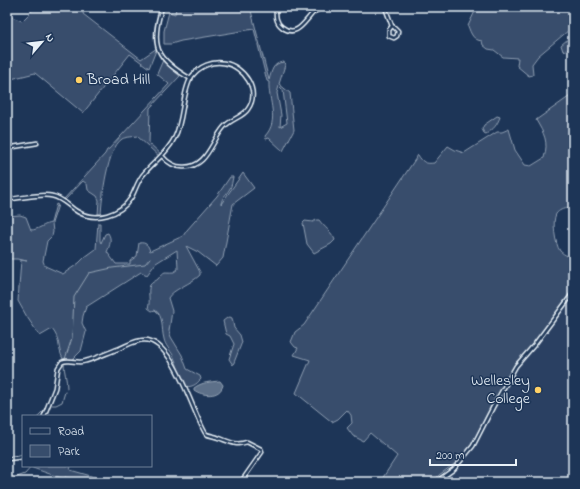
<svg xmlns="http://www.w3.org/2000/svg" width="580" height="489" font-family="'Indie Flower',sans-serif">
<style>
.built{fill:#2a4162}
.green{fill:#374d6c;stroke:#909fb2;fill-rule:evenodd}
.water{fill:#5d7089;stroke:#95a4b5}
.lines{fill:none;stroke-linecap:round;stroke-linejoin:round}
.stream{stroke:#95a4b5;stroke-width:1}
.minor-casing{stroke:#e8f1f8;stroke-width:5.5}
.minor{stroke:#1d3557;stroke-width:2.5}
.poi-dot{fill:#ffd166;stroke:#1d3557;stroke-width:1.5}
.labels{text-anchor:middle;dominant-baseline:central;stroke-width:3;stroke-linejoin:round;paint-order:stroke}
.poi-label{font-size:16px;fill:#e8f1f8;stroke:#1d3557;text-anchor:start}
</style>
<rect width="100%" height="100%" fill="#1d3557"/>
<filter id="ink" filterUnits="userSpaceOnUse"><feTurbulence type="fractalNoise" baseFrequency=".025" numOctaves="2"/><feDisplacementMap in="SourceGraphic" scale="8" xChannelSelector="R" yChannelSelector="G"/><feConvolveMatrix kernelMatrix="1 2 1 2 8 2 1 2 1" color-interpolation-filters="sRGB"/></filter>
<g filter="url(#ink)">
<path class="built" d="M 573,296 L 573,482 L 440,482 L 468,457 L 480,436 L 511,373 L 528,355 L 542,334 Z"/>
<g class="green">
<path d="M 36,7 L 85,7 L 83,14 L 141,59 L 157,48 L 149,68 L 130,54 L 83,113 L 35,73 L 7,80 L 7,33 L 9,22 L 7,21 L 7,15 L 22,21 Z"/>
<path d="M 176,7 L 250,7 L 269,80 C 272,71 272,63 284,62 L 285,65 L 279,84 L 290,93 L 294,130 L 283,151 L 269,138 L 266,139 L 265,136 C 280,120 268,101 269,82 L 267,81 L 254,29 L 181,41 L 171,44 L 164,44 L 164,31 L 169,12 L 175,14 ZM 279,86 L 283,90 L 287,123 L 280,127 L 281,115 L 277,93 Z"/>
<path d="M 477,7 L 573,7 L 573,48 L 563,51 L 561,45 L 568,39 L 572,22 L 569,30 L 538,56 L 532,64 L 533,75 L 529,76 L 517,66 L 518,58 L 503,57 L 494,50 L 488,49 L 483,45 L 482,41 C 473,40 471,34 468,26 Z"/>
<path d="M 163,60 L 169,67 L 180,76 L 150,108 L 149,143 L 163,156 L 161,158 L 137,136 C 132,137 125,137 122,139 C 107,149 102,197 101,215 L 98,215 L 99,200 L 97,196 L 88,190 L 87,184 L 83,181 L 65,200 L 64,199 L 105,154 L 107,150 L 109,149 L 169,84 L 157,74 Z"/>
<path d="M 573,94 L 573,210 L 570,211 L 567,208 C 563,209 559,210 556,214 C 552,221 555,244 560,251 C 562,253 565,255 568,256 L 573,250 L 573,292 L 533,344 L 516,362 L 487,414 L 472,444 L 458,461 L 439,475 L 433,482 L 380,482 L 397,456 L 370,433 L 363,441 L 353,436 L 347,428 L 352,423 L 351,415 L 347,410 L 338,419 L 332,422 L 296,393 L 310,360 L 294,355 L 298,348 L 295,347 L 291,342 L 295,332 L 304,325 L 418,155 C 423,163 426,164 434,163 L 448,146 L 455,150 L 464,153 L 497,132 L 502,132 L 509,129 L 515,150 L 525,165 L 531,166 L 544,158 C 549,141 544,134 536,120 Z"/>
<path d="M 497,116 L 500,117 C 497,125 494,129 486,134 L 484,133 L 482,129 L 484,125 Z"/>
<path d="M 243,173 L 254,188 L 233,204 L 223,258 L 216,266 L 198,252 L 186,246 L 200,272 L 200,275 C 191,284 173,289 168,298 L 172,311 L 169,331 L 171,337 L 182,355 L 187,369 L 200,376 L 201,379 C 196,385 191,388 183,386 C 180,376 178,365 173,355 C 170,350 165,345 164,339 C 161,328 164,316 155,310 L 152,311 L 148,308 C 151,301 147,291 150,285 C 152,282 156,281 158,279 C 166,269 163,273 174,272 L 178,269 L 177,250 L 156,263 L 147,275 L 141,272 L 86,307 L 83,316 L 82,323 L 86,332 L 81,351 L 73,359 L 63,359 C 57,347 61,340 52,329 L 40,336 L 27,317 L 18,301 L 21,260 L 27,261 L 17,259 L 7,259 L 7,216 L 20,215 L 26,217 L 31,230 C 38,230 44,224 51,223 L 56,204 L 58,205 L 52,223 L 53,232 L 52,236 L 47,241 L 43,261 L 45,266 L 63,274 L 79,263 L 85,257 L 96,249 L 98,223 L 100,223 L 100,241 L 101,243 L 105,234 L 108,233 C 112,239 110,245 107,252 L 116,264 L 130,264 L 130,261 L 137,256 L 139,243 C 146,242 148,245 150,251 L 183,236 L 187,230 L 217,196 L 230,177 L 233,177 C 232,181 232,186 229,190 C 226,195 222,197 221,204 Z"/>
<path d="M 316,220 L 319,220 C 324,227 332,232 335,240 L 331,244 L 314,253 L 307,244 L 303,223 L 305,221 L 313,222 Z"/>
<path d="M 230,317 L 232,318 L 234,328 L 240,335 L 242,342 L 233,365 L 229,359 L 234,344 L 230,336 L 226,334 L 223,321 L 227,318 Z"/>
<path d="M 27,466 L 71,466 L 70,470 L 112,482 L 79,482 L 65,477 L 64,479 Z"/>
</g>
<path class="water" d="M 220,381 L 223,385 C 220,398 202,396 194,390 L 194,388 C 202,382 210,382 220,381 Z"/>
<g class="lines">
<g class="stream">
<path d="M 65,359 L 72,338 L 74,297 L 89,273 L 112,268 L 145,264 L 150,258"/>
<path d="M 64,364 C 64,372 67,379 67,388"/>
<path d="M 52,405 L 56,405 L 62,402 L 65,392"/>
<path d="M 38,416 L 47,407"/>
<path d="M 9,482 L 12,479 L 25,474 L 32,466"/>
</g>
<g class="minor-casing">
<g id="minor">
<path d="M 119,7 L 123,9 L 126,7"/>
<path d="M 162,7 C 150,46 156,59 191,79"/>
<path d="M 276,7 C 276,14 275,22 282,27 C 297,39 305,20 314,12 C 318,9 322,8 326,7"/>
<path d="M 385,7 L 392,26 L 394,27 L 398,31 L 397,36 L 394,38 L 389,36 L 389,30 L 392,26"/>
<path d="M 7,148 L 37,143"/>
<path d="M 7,199 C 21,199 40,193 52,196 C 63,198 69,207 78,212 C 96,222 120,215 131,198 C 135,191 137,183 142,176 C 153,162 167,154 175,137 C 184,119 182,91 192,76 C 200,66 212,61 224,63 C 244,66 261,91 248,109 C 243,117 231,119 224,127 C 211,142 207,168 183,167 C 174,167 168,163 162,156"/>
<path d="M 44,416 L 55,388 L 58,368 L 62,362 C 70,359 78,364 86,361 C 97,358 107,353 118,349 C 126,346 135,340 144,340 C 174,339 193,415 206,434 C 210,436 215,436 219,438 C 230,442 236,446 247,442 L 261,449 L 262,452 L 241,482"/>
<path d="M 7,459 L 23,457"/>
<path d="M 436,482 L 454,469 L 473,446 L 493,407 L 516,366 L 535,344 L 573,293"/>
</g>
</g>
<use href="#minor" class="minor"/>
</g>
</g>
<g class="poi-dot">
<circle cx="79" cy="80" r="4"/>
<circle cx="538" cy="390" r="4"/>
</g>
<g class="labels">
<g class="poi-label">
<text x="87" y="80">Broad Hill</text>
<text x="530" y="381" text-anchor="end">Wellesley<tspan x="530" dy="18">College</tspan></text>
</g>
</g>
<rect width="580" height="489" fill="none" stroke="#1d3557" stroke-width="24"/>
<rect x="12" y="12" width="556" height="465" fill="none" stroke="#e8f1f8" stroke-width="1.5" filter="url(#ink)"/>
<rect x="22" y="415" width="130" height="52" fill="#1d3557" stroke="#6e8097"/>
<rect x="30" y="428" width="20" height="6" fill="#1d3557" stroke="#6e8097"/>
<text x="58" y="435" font-size="12" fill="#e8f1f8">Road</text>
<rect x="30" y="445" width="20" height="12" fill="#374d6c" stroke="#6e8097"/>
<text x="58" y="455" font-size="12" fill="#e8f1f8">Park</text>
<g transform="translate(42 42) rotate(62)" stroke="#1d3557" stroke-width="3" paint-order="stroke">
<path d="M0-3L7 15L0 10L-7 15Z" fill="#e8f1f8"/>
<text y="-6" font-size="11" font-weight="bold" text-anchor="middle" fill="#e8f1f8">N</text>
</g>
<path d="M430 459v6h86v-6" fill="none" stroke="#e8f1f8" stroke-width="2"/>
<text x="436" y="459" font-size="12" fill="#e8f1f8" stroke="#1d3557" stroke-width="3" paint-order="stroke">200 m</text>
</svg>
